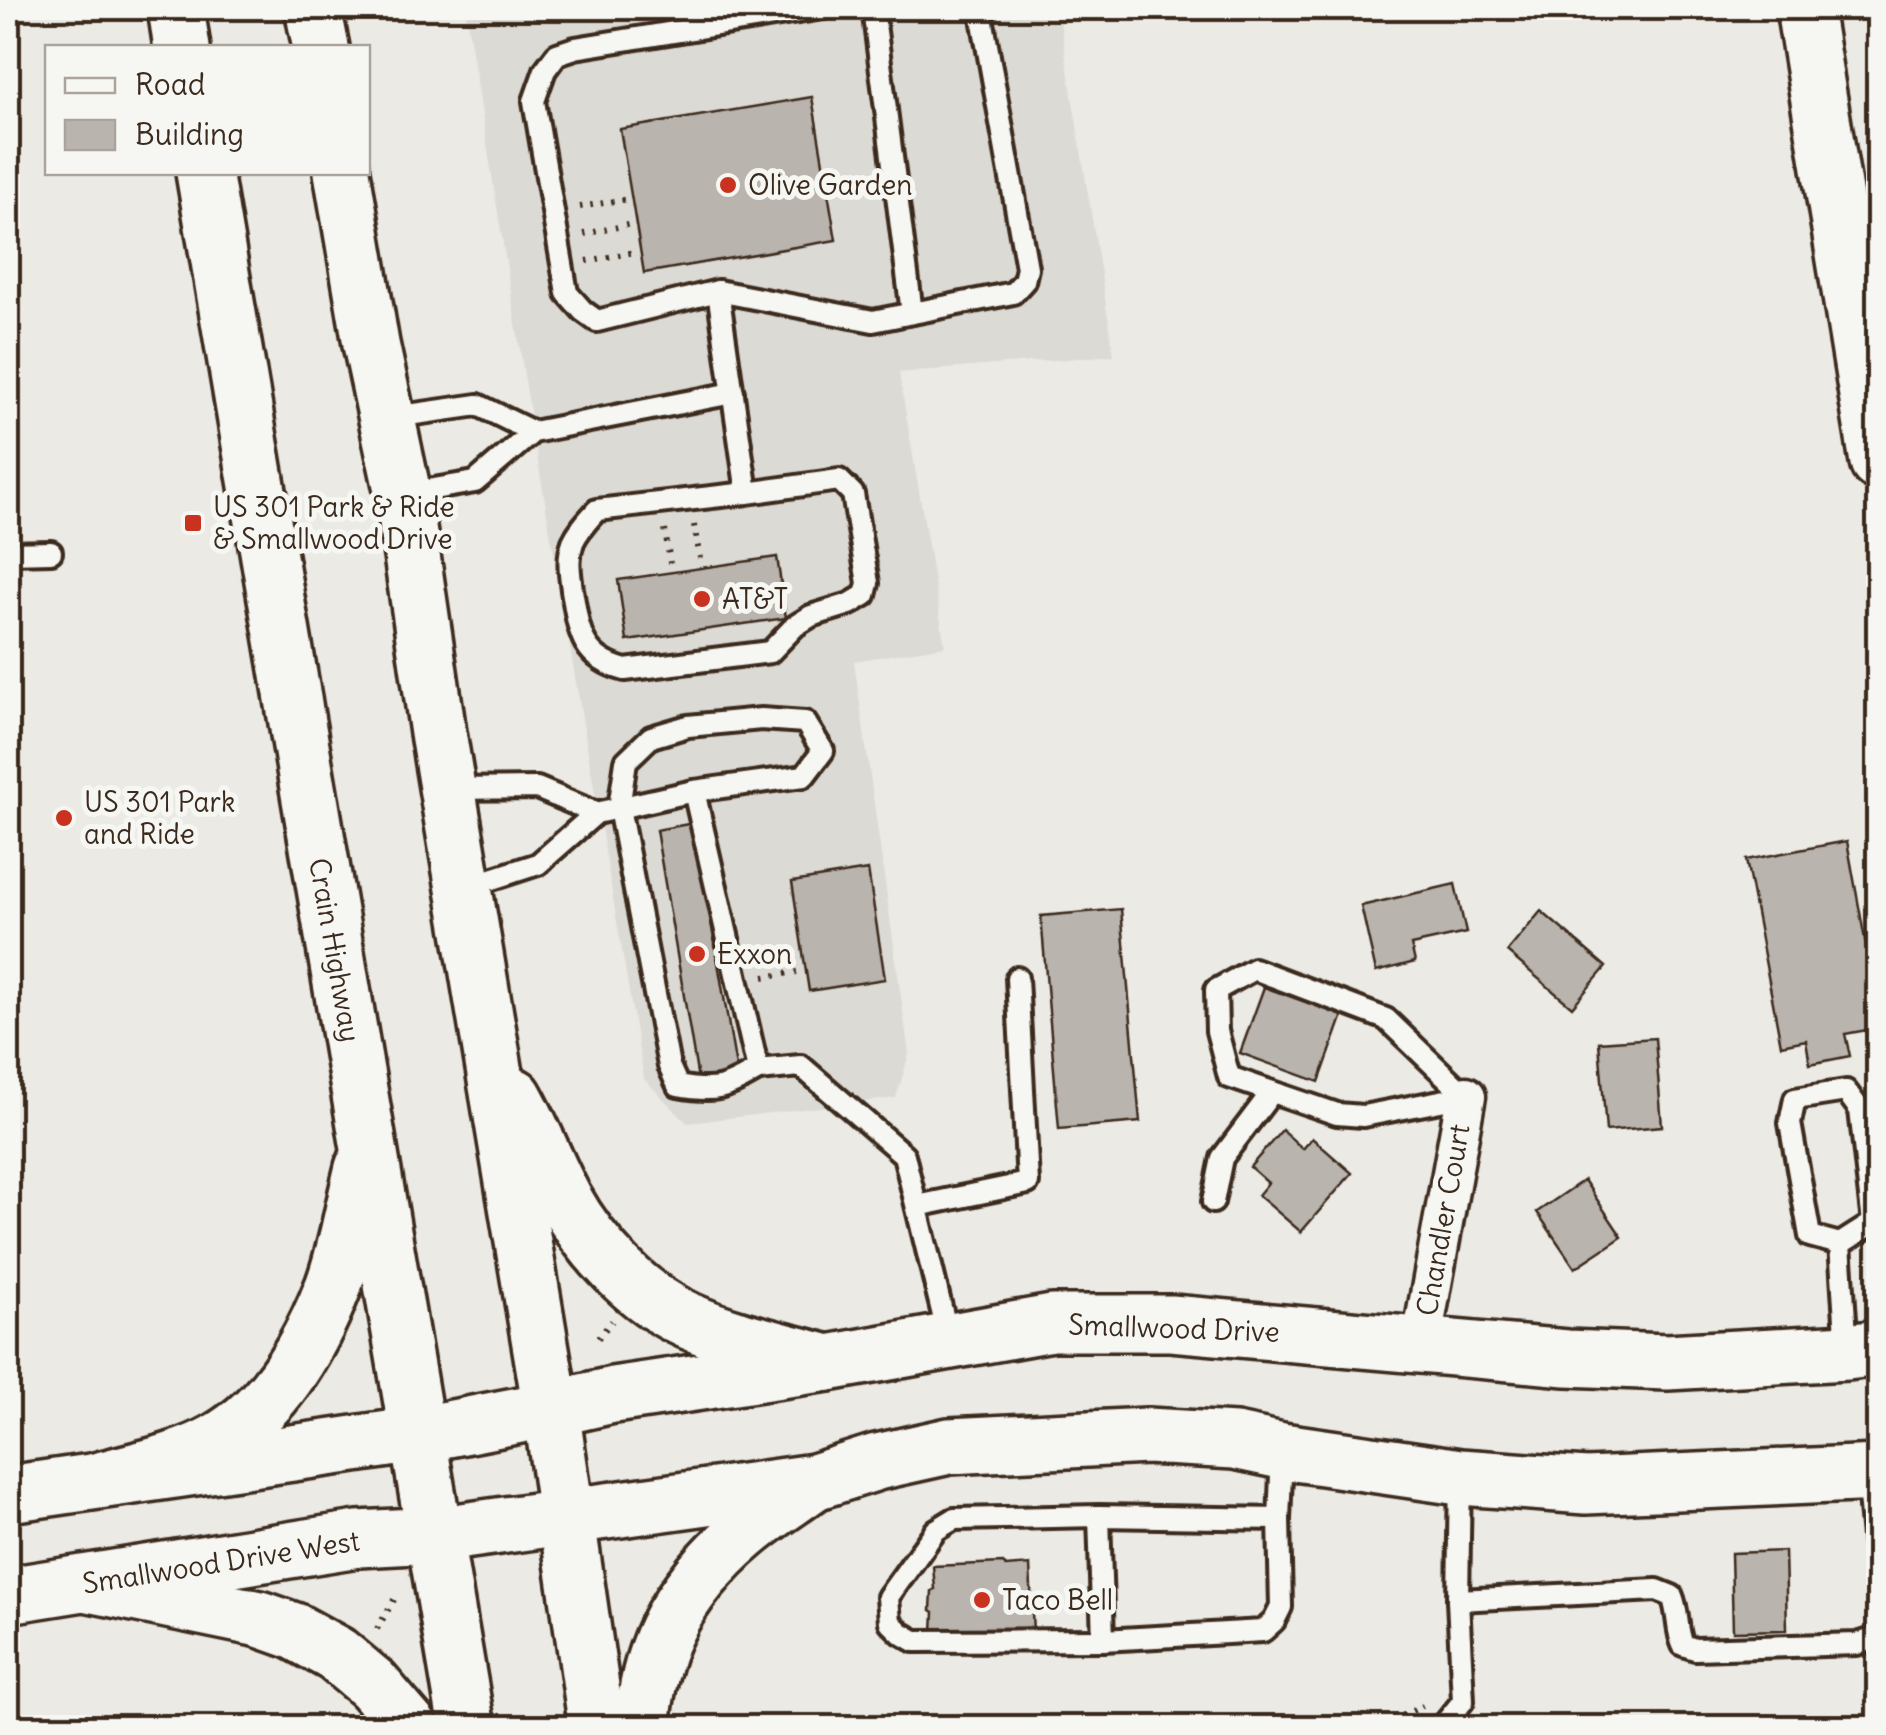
<svg xmlns="http://www.w3.org/2000/svg" width="1886" height="1735" font-family="Delius,sans-serif">
<style>
.built{fill:#dcdad4}
.building{fill:#bab4ae;stroke:#3b2a1e;stroke-width:2.5}
.lines{fill:none;stroke-linecap:round;stroke-linejoin:round}
.service-casing{stroke:#3b2a1e;stroke-width:28}
.minor-casing{stroke:#3b2a1e;stroke-width:45}
.secondary-casing{stroke:#3b2a1e;stroke-width:62}
.trunk-casing{stroke:#3b2a1e;stroke-width:62}
.path{stroke:#3b2a1e;stroke-width:6;stroke-dasharray:2.5 8;stroke-linecap:butt}
.service{stroke:#f6f6f2;stroke-width:20}
.minor{stroke:#f6f6f2;stroke-width:38}
.secondary{stroke:#f6f6f2;stroke-width:55}
.trunk{stroke:#f6f6f2;stroke-width:55}
.poi-dot{fill:#c8321e;stroke:#f6f6f2;stroke-width:4}
.labels{text-anchor:middle;dominant-baseline:central;stroke-width:10;stroke-linejoin:round;paint-order:stroke}
.poi-label{font-size:28px;fill:#3b2a1e;stroke:#f6f6f2;text-anchor:start}
.street-label{font-size:28px;fill:#3b2a1e;stroke:#f6f6f2}
</style>
<rect width="100%" height="100%" fill="#ebeae5"/>
<filter id="ink" filterUnits="userSpaceOnUse"><feTurbulence type="fractalNoise" baseFrequency=".01" numOctaves="2"/><feDisplacementMap in="SourceGraphic" scale="20" xChannelSelector="R" yChannelSelector="G"/><feConvolveMatrix kernelMatrix="1 2 1 2 8 2 1 2 1" color-interpolation-filters="sRGB"/></filter>
<g filter="url(#ink)">
<path class="built" d="M 465,8 L 1058,8 L 1114,355 L 899,373 L 945,646 L 854,661 L 909,1054 L 896,1098 L 687,1123 L 644,1079 L 539,467 Z"/>
<g class="building">
<path d="M 812,97 L 836,240 L 644,273 L 620,129 Z"/>
<path d="M 777,557 L 786,618 L 627,641 L 618,580 Z"/>
<path d="M 694,823 L 738,1079 L 699,1085 L 656,830 Z"/>
<path d="M 1847,841 L 1878,1011 L 1878,1028 L 1845,1034 L 1850,1056 L 1810,1064 L 1806,1040 L 1781,1045 L 1746,860 Z"/>
<path d="M 868,870 L 885,979 L 809,991 L 792,882 Z"/>
<path d="M 1455,884 L 1466,933 L 1411,945 L 1415,962 L 1376,972 L 1361,906 Z"/>
<path d="M 1121,909 L 1140,1122 L 1059,1129 L 1041,916 Z"/>
<path d="M 1541,911 L 1606,967 L 1572,1007 L 1507,952 Z"/>
<path d="M 1264,987 L 1343,1015 L 1319,1082 L 1240,1053 Z"/>
<path d="M 1655,1038 L 1662,1126 L 1606,1131 L 1599,1042 Z"/>
<path d="M 1282,1130 L 1303,1149 L 1312,1138 L 1352,1173 L 1301,1232 L 1258,1195 L 1268,1183 L 1250,1167 Z"/>
<path d="M 1584,1180 L 1622,1237 L 1575,1268 L 1537,1212 Z"/>
<path d="M 1785,1551 L 1787,1630 L 1733,1631 L 1731,1553 Z"/>
<path d="M 1003,1563 L 1006,1567 L 1030,1565 L 1033,1634 L 933,1632 L 934,1612 L 931,1610 L 932,1591 L 935,1589 L 933,1566 Z"/>
</g>
<g class="lines">
<g class="service-casing">
<g id="service">
<path d="M 823,8 L 575,48 L 557,54 L 545,70 L 534,101 L 567,293 L 583,311 L 597,321 L 718,291 L 873,321 L 1013,293 L 1024,281 L 1027,268 L 982,17 L 978,8"/>
<path d="M 873,8 L 912,313"/>
<path d="M 718,291 L 747,493 L 839,480 L 853,494 L 868,583 L 865,595 L 850,604 L 811,616 L 795,626 L 770,652 L 625,670 C 580,658 579,630 572,590 C 570,573 567,559 573,542 C 579,529 588,520 597,510 L 747,493"/>
<path d="M 387,418 L 478,405 L 533,432"/>
<path d="M 404,494 L 475,482 L 533,432 L 733,393"/>
<path d="M 8,553 L 51,552"/>
<path d="M 448,789 L 537,788 L 596,813"/>
<path d="M 694,791 L 804,776 L 823,751 L 805,722 L 761,719 L 688,726 L 651,737 L 626,761 L 619,808 L 669,1066 L 678,1086 C 716,1093 725,1089 758,1070"/>
<path d="M 464,888 L 538,864 L 596,813 L 694,791 L 758,1070 L 801,1066 L 904,1155 L 949,1340"/>
<path d="M 1254,969 L 1386,1019 L 1466,1096 L 1363,1116 L 1337,1114 L 1229,1077 L 1217,1031 L 1216,990 Z"/>
<path d="M 1213,1202 L 1222,1158 L 1272,1092"/>
<path d="M 917,1206 L 1028,1183 L 1017,978"/>
<path d="M 1840,1244 L 1873,1223 L 1860,1110 L 1846,1091 L 1795,1099 L 1790,1123 L 1810,1236 L 1840,1244 L 1847,1350"/>
<path d="M 1867,1477 L 1878,1587"/>
<path d="M 1099,1516 L 1103,1640 L 1263,1631 L 1274,1621 L 1281,1607 L 1279,1519 L 1282,1453"/>
<path d="M 1458,1600 L 1657,1590 L 1672,1596 C 1679,1613 1676,1629 1683,1645 L 1695,1649 L 1857,1644 L 1876,1638 L 1878,1632"/>
<path d="M 1103,1640 L 915,1641 L 901,1633 L 890,1622 L 888,1597 L 936,1530 L 954,1519 L 1099,1516 L 1279,1519"/>
<path d="M 1441,1728 L 1463,1701 L 1458,1600 L 1460,1477"/>
</g>
</g>
<g class="minor-casing">
<path id="minor" d="M 1421,1345 L 1466,1096"/>
</g>
<g class="secondary-casing">
<g id="secondary">
<path d="M 1804,8 L 1878,462"/>
<path d="M 8,1494 L 417,1435 L 551,1409 L 613,1395 L 828,1363 L 1052,1323 L 1171,1323 L 1567,1358 L 1667,1362 L 1847,1352 L 1878,1348"/>
<path d="M 8,1595 L 358,1539 L 434,1535 L 814,1482 L 877,1462 L 949,1446 L 1147,1436 L 1235,1441 L 1282,1451 L 1460,1477 L 1586,1486 L 1878,1473"/>
</g>
</g>
<g class="trunk-casing">
<g id="trunk">
<path d="M 176,8 L 182,48"/>
<path d="M 313,8 L 321,48"/>
<path d="M 204,172 L 467,1728"/>
<path d="M 342,172 L 371,344 L 403,494 L 438,733 L 551,1409 L 597,1728"/>
<path d="M 514,1096 C 533,1129 546,1165 564,1199 C 591,1248 637,1298 689,1321 C 732,1340 782,1350 828,1363"/>
<path d="M 100,1480 C 138,1469 180,1462 216,1442 C 273,1410 310,1346 333,1287 C 347,1249 353,1207 363,1168"/>
<path d="M 85,1583 L 260,1619 L 294,1631 L 336,1654 L 372,1684 L 410,1728"/>
<path d="M 642,1728 C 645,1695 652,1659 666,1630 C 683,1594 714,1558 744,1533 C 766,1514 791,1499 814,1482"/>
</g>
</g>
<g class="path">
<path d="M 580,207 L 628,199"/>
<path d="M 584,234 L 632,224"/>
<path d="M 587,261 L 635,252"/>
<path d="M 694,525 L 700,558"/>
<path d="M 665,530 L 670,563"/>
<path d="M 764,977 L 797,972"/>
<path d="M 598,1338 L 612,1321"/>
<path d="M 377,1629 L 398,1593"/>
<path d="M 1363,1728 L 1383,1725 L 1423,1706"/>
</g>
<use href="#service" class="service"/>
<use href="#minor" class="minor"/>
<use href="#secondary" class="secondary"/>
<use href="#trunk" class="trunk"/>
</g>
</g>
<g class="poi-dot">
<circle cx="728" cy="185" r="10"/>
<rect x="183" y="513" width="20" height="20" rx="5"/>
<circle cx="702" cy="599" r="10"/>
<circle cx="64" cy="818" r="10"/>
<circle cx="697" cy="954" r="10"/>
<circle cx="982" cy="1600" r="10"/>
</g>
<g class="labels">
<g class="poi-label">
<text x="748" y="185">Olive Garden</text>
<text x="213" y="507">US 301 Park &amp; Ride<tspan x="213" dy="32">&amp; Smallwood Drive</tspan></text>
<text x="722" y="599">AT&amp;T</text>
<text x="84" y="802">US 301 Park<tspan x="84" dy="32">and Ride</tspan></text>
<text x="717" y="954">Exxon</text>
<text x="1002" y="1600">Taco Bell</text>
</g>
<g class="street-label">
<text transform="translate(335 950) rotate(80)">Crain Highway</text>
<text transform="translate(1443 1220) rotate(-80)">Chandler Court</text>
<text transform="translate(1174 1328) rotate(2)">Smallwood Drive</text>
<text transform="translate(221 1562) rotate(-9)">Smallwood Drive West</text>
</g>
</g>
<rect width="1886" height="1735" fill="none" stroke="#f6f6f2" stroke-width="40"/>
<rect x="20" y="20" width="1846" height="1695" fill="none" stroke="#3b2a1e" stroke-width="4" filter="url(#ink)"/>
<rect x="45" y="45" width="325" height="130" fill="#f6f6f2" stroke="#aba49d" stroke-width="2.5"/>
<rect x="65" y="78" width="50" height="15" fill="#f6f6f2" stroke="#aba49d" stroke-width="2.5"/>
<text x="135" y="95" font-size="30" fill="#3b2a1e">Road</text>
<rect x="65" y="120" width="50" height="30" fill="#bab4ae" stroke="#aba49d" stroke-width="2.5"/>
<text x="135" y="145" font-size="30" fill="#3b2a1e">Building</text>
</svg>
